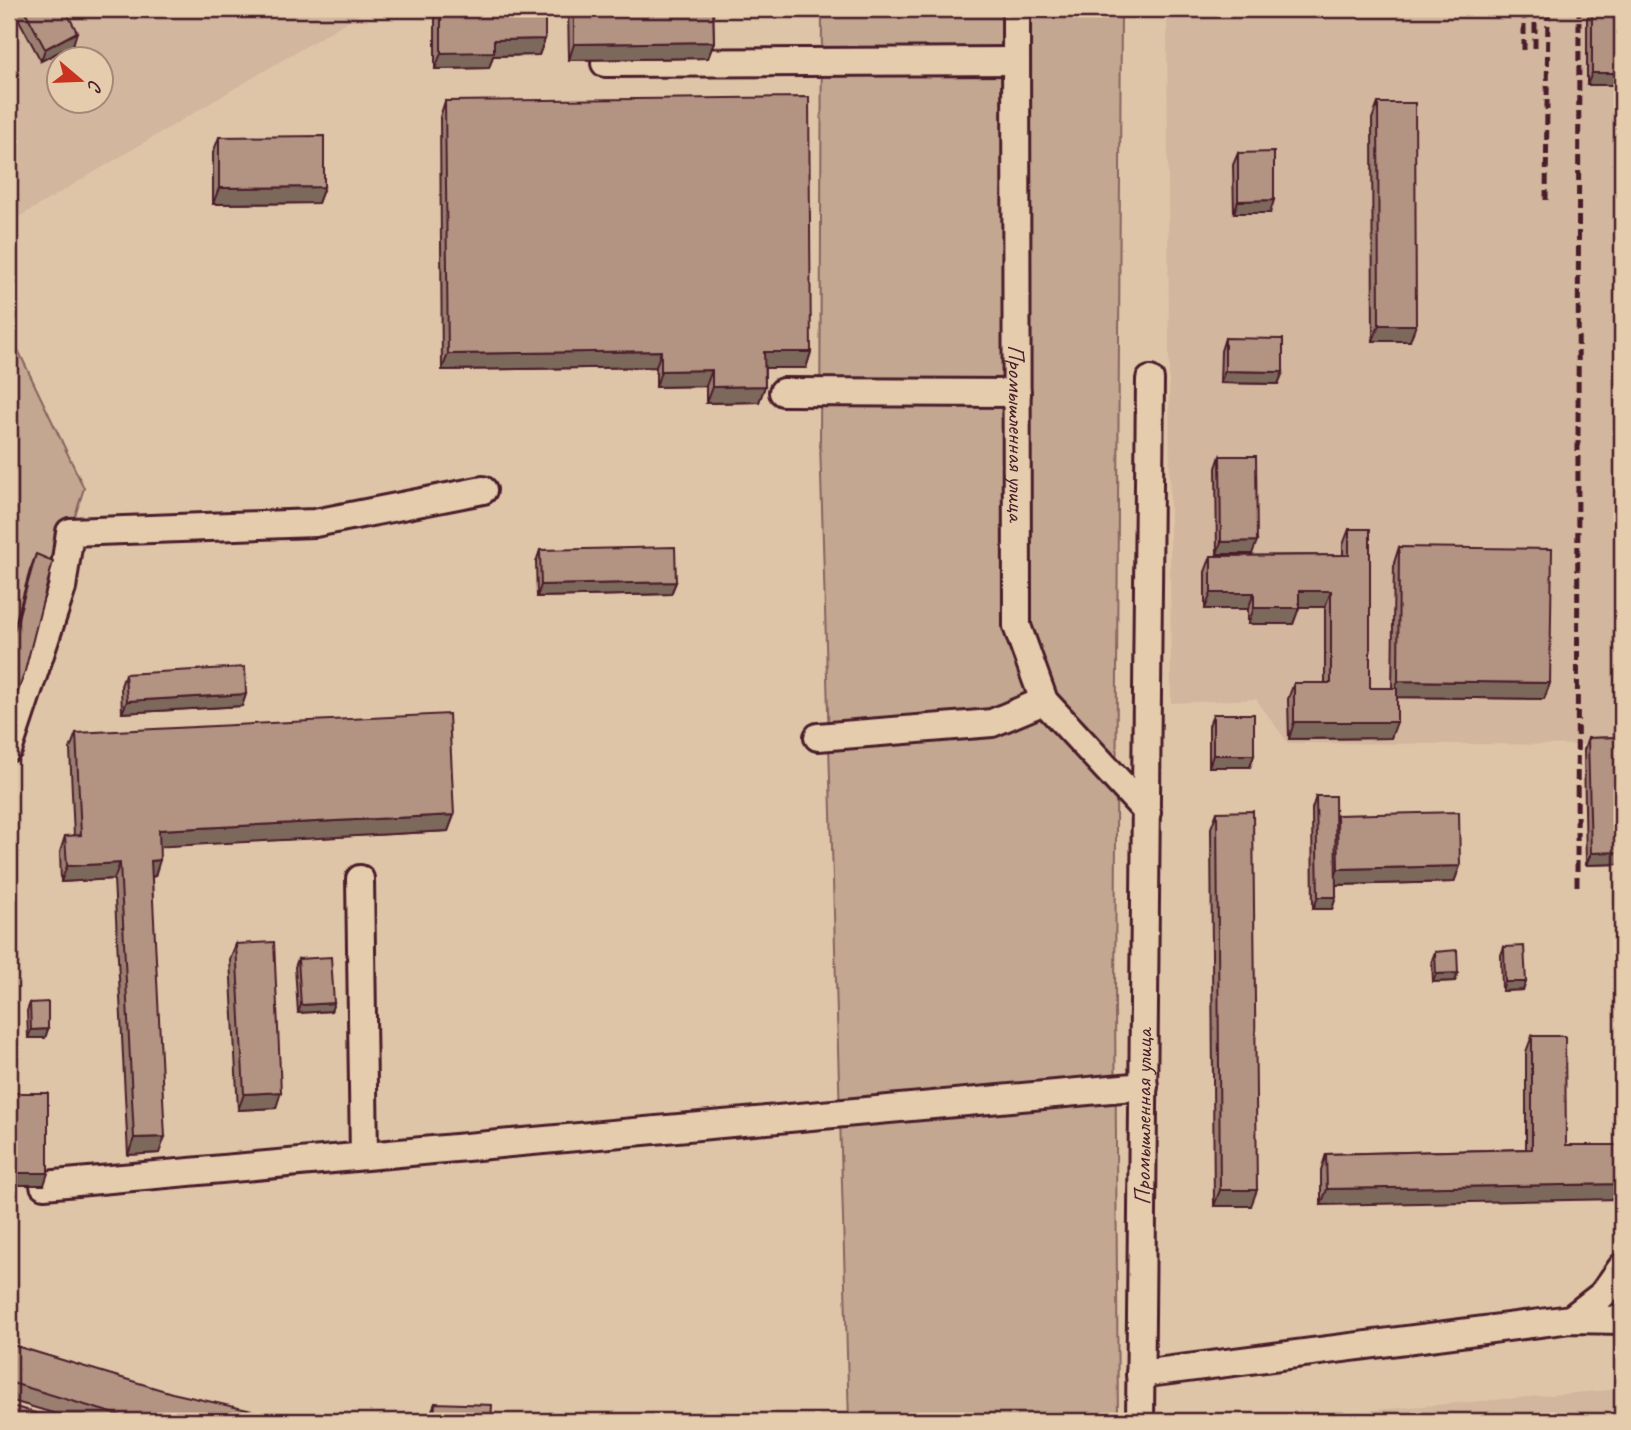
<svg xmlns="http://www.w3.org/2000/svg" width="1631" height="1430" font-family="Caveat,sans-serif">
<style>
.built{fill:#d2b69d;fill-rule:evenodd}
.green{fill:#c3a791;stroke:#86635e;stroke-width:2}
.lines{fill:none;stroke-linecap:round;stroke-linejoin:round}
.minor-casing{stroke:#4a1f2b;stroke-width:32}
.minor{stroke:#e5ccad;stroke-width:26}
.rail{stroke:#4a1f2b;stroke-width:5;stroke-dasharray:10 5;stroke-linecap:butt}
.wall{fill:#9a7f71;stroke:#4a1f2b;stroke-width:2}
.shaded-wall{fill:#7d685c;stroke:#4a1f2b;stroke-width:2}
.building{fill:#b39483;stroke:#4a1f2b;stroke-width:2}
.labels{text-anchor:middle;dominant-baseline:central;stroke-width:7;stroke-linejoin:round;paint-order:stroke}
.street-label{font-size:24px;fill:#4a1f2b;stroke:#e5ccad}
</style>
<rect width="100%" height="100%" fill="#dfc5a8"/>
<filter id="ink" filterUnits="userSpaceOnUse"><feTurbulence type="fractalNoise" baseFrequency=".0143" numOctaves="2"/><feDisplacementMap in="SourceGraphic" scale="14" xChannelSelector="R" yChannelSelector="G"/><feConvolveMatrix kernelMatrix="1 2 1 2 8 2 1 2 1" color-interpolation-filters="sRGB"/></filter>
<g filter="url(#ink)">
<g class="built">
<path d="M 9,9 L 368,9 L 9,223 ZM 60,60 L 102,60 L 102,102 L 60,102 Z"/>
<path d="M 1167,9 L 1622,9 L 1622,728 L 1603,745 L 1288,743 L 1256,699 L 1171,703 Z"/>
<path d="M 1622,1389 L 1622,1421 L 1248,1421 Z"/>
</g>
<g class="green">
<path d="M 822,9 L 1121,9 L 1115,1004 L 1118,1421 L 849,1421 L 820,441 Z"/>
<path d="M 9,331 L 84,488 L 9,720 Z"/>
</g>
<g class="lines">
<g class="minor-casing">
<g id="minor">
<path id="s1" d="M 1016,9 L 1017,626 L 1044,701 L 1147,812"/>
<path d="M 605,63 L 1016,61"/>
<path d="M 783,392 L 1017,393"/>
<path d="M 818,737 L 992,723 L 1044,701"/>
<path d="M 9,748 L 62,588 L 70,532 L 315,523 L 483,490"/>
<path d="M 360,879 L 364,1156"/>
<path d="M 44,1185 L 1144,1086"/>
<path d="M 1571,1319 L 1602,1295 L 1622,1267"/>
<path d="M 1140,1374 L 1571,1319 L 1622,1320"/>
<path id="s2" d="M 1140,1421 L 1150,380"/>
</g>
</g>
<use href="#minor" class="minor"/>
<g class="rail">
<path d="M 1535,48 L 1535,9"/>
<path d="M 1524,50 L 1524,9"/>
<path d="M 1546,200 L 1548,9"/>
<path d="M 1577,886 L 1579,9"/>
</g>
</g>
<g class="wall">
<path d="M 13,9 L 65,9 L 73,45 L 41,61 Z"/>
<path d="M 435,9 L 545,9 L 545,39 L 539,55 L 493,56 L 489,68 L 435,69 Z"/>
<path d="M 568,9 L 713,9 L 714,42 L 708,58 L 569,60 Z"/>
<path d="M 1591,9 L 1622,9 L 1622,79 L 1620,85 L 1587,85 L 1587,19 Z"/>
<path d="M 445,101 L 811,352 L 806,368 L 765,368 L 765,386 L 759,402 L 706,403 L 706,386 L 656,387 L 656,367 L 442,370 L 440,117 Z"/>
<path d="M 1378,103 L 1410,341 L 1373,341 L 1372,119 Z"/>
<path d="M 219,137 L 324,187 L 318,203 L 213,204 L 213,153 Z"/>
<path d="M 1238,153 L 1270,213 L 1234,213 L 1233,165 Z"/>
<path d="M 1225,338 L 1283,372 L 1278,384 L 1220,383 L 1221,351 Z"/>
<path d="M 1220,456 L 1252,554 L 1217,554 L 1216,468 Z"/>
<path d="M 1349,529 L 1370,688 L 1392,688 L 1394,563 L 1399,547 L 1550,683 L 1544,699 L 1397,697 L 1391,738 L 1289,739 L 1288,699 L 1294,683 L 1325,683 L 1325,607 L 1299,607 L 1293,624 L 1248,624 L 1248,609 L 1205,609 L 1205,572 L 1211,556 L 1343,555 L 1343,545 Z"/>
<path d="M 540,550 L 676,582 L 671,594 L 537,597 L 536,562 Z"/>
<path d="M 36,554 L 9,719 L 9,646 L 30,570 Z"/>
<path d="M 125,674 L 246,694 L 242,706 L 122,713 L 121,686 Z"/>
<path d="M 1213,714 L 1254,755 L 1250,767 L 1209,767 L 1209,726 Z"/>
<path d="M 76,733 L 454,815 L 448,831 L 160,846 L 155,876 L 152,877 L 159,1153 L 128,1155 L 114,879 L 61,882 L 60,852 L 65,836 L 74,836 L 70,749 Z"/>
<path d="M 1622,737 L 1622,858 L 1620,864 L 1586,865 L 1584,750 L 1588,738 Z"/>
<path d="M 1316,796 L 1335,820 L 1337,815 L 1460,866 L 1454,882 L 1336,885 L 1336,897 L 1332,909 L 1313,909 L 1312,809 Z"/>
<path d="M 1217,812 L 1251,1206 L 1214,1206 L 1211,828 Z"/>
<path d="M 236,944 L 276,1108 L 238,1110 L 230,960 Z"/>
<path d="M 1504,947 L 1526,982 L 1523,990 L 1502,991 L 1501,955 Z"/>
<path d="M 1435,952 L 1458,973 L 1455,981 L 1433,982 L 1432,960 Z"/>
<path d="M 298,959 L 334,1003 L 331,1011 L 298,1013 L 295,967 Z"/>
<path d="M 30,1003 L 48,1029 L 45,1038 L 28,1038 L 27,1011 Z"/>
<path d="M 1532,1036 L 1566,1145 L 1321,1205 L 1321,1170 L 1326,1154 L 1526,1149 L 1526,1052 Z"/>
<path d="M 14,1093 L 44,1185 L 10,1185 L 10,1105 Z"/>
<path d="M 9,1344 L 256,1421 L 80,1421 L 9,1400 Z"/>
<path d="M 435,1403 L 491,1421 L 430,1421 L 430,1415 Z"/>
</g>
<g class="shaded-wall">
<path d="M 77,32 L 73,45 L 41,61 L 45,49 Z"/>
<path d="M 545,39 L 539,55 L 493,56 L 489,68 L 435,69 L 441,53 L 494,40 Z"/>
<path d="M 714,42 L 708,58 L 569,60 L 574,44 Z"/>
<path d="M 1592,73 L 1622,73 L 1622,79 L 1620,85 L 1587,85 Z"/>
<path d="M 324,187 L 318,203 L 213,204 L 219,188 Z"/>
<path d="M 1274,200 L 1270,213 L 1234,213 L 1238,201 Z"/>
<path d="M 1379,325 L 1416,325 L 1410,341 L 1373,341 Z"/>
<path d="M 661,351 L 656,367 L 442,370 L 448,354 Z"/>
<path d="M 764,352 L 811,352 L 806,368 L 759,368 Z"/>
<path d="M 712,370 L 706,386 L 656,387 L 661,371 Z"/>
<path d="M 1225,371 L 1283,372 L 1278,384 L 1220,383 Z"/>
<path d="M 765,386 L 759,402 L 706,403 L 712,387 Z"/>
<path d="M 1257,541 L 1252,554 L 1217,554 L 1221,542 Z"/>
<path d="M 676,582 L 671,594 L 537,597 L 541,585 Z"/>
<path d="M 1299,591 L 1331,591 L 1325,607 L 1293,607 Z"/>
<path d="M 1211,593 L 1254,593 L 1248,609 L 1205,609 Z"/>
<path d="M 1254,608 L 1299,608 L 1293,624 L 1248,624 Z"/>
<path d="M 1398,681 L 1550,683 L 1544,699 L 1392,697 Z"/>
<path d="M 246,694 L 242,706 L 122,713 L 127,701 Z"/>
<path d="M 1294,722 L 1397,722 L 1391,738 L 1289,739 Z"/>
<path d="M 1213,755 L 1254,755 L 1250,767 L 1209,767 Z"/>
<path d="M 454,815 L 448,831 L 153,847 L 159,830 Z"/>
<path d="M 1622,852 L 1622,858 L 1620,864 L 1586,865 L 1591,853 Z"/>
<path d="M 160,860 L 155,876 L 145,877 L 151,861 Z"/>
<path d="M 120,863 L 114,879 L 61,882 L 67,866 Z"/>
<path d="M 1460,866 L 1454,882 L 1332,885 L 1338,869 Z"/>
<path d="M 1318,897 L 1336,897 L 1332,909 L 1313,909 Z"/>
<path d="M 1458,973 L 1455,981 L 1433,982 L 1436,974 Z"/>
<path d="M 1505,982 L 1526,982 L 1523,990 L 1502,991 Z"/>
<path d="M 334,1003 L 331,1011 L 298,1013 L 301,1005 Z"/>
<path d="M 48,1029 L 45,1038 L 28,1038 L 31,1030 Z"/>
<path d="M 281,1092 L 276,1108 L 238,1110 L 244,1094 Z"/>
<path d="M 165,1137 L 159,1153 L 128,1155 L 134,1138 Z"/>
<path d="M 15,1173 L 48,1173 L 44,1185 L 10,1185 Z"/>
<path d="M 1622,1184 L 1622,1199 L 1321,1205 L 1327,1189 Z"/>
<path d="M 1220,1190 L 1257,1190 L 1251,1206 L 1214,1206 Z"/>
</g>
<g class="building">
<path d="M 24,9 L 65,9 L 77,32 L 45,49 Z"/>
<path d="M 441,9 L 545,9 L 545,39 L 494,40 L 494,52 L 441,53 Z"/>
<path d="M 574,9 L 713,9 L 714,42 L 574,44 Z"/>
<rect x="1592" y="9" width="30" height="64"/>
<path d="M 809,97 L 811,352 L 764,352 L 765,386 L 712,387 L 712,370 L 661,371 L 661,351 L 448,354 L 445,101 Z"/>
<path d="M 1378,103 L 1415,103 L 1416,325 L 1379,325 Z"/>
<path d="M 324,136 L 324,187 L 219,188 L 219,137 Z"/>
<path d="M 1274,152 L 1274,200 L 1238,201 L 1238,153 Z"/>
<path d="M 1225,338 L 1283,339 L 1283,372 L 1225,371 Z"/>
<path d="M 1220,456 L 1256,456 L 1257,541 L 1221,542 Z"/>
<path d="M 1349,529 L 1370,529 L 1370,688 L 1397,688 L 1397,722 L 1294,722 L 1294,683 L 1331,683 L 1331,591 L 1299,591 L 1299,608 L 1254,608 L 1254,593 L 1211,593 L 1211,556 L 1349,555 Z"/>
<path d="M 675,547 L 676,582 L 541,585 L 540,550 Z"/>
<path d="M 1399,547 L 1552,549 L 1550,683 L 1398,681 Z"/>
<path d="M 36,554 L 53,561 L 25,671 L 9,719 L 9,650 Z"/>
<path d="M 245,667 L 246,694 L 127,701 L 125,674 Z"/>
<path d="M 449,714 L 454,815 L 159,830 L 160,860 L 151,861 L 165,1137 L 134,1138 L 120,863 L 67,866 L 65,836 L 81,835 L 76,733 Z"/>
<rect x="1213" y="714" width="41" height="41"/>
<path d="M 1622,737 L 1622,852 L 1591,853 L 1588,738 Z"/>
<path d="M 1316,796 L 1335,796 L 1336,897 L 1318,897 Z"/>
<path d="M 1253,811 L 1257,1190 L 1220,1190 L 1217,812 Z"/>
<path d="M 1459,812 L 1460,866 L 1338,869 L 1337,815 Z"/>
<path d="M 274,942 L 281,1092 L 244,1094 L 236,944 Z"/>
<path d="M 1524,946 L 1526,982 L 1505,982 L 1504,947 Z"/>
<path d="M 1457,950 L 1458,973 L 1436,974 L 1435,952 Z"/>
<path d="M 331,957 L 334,1003 L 301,1005 L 298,959 Z"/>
<path d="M 48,1002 L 48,1029 L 31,1030 L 30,1003 Z"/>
<path d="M 1532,1036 L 1565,1036 L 1566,1145 L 1622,1145 L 1622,1184 L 1327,1189 L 1326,1154 L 1532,1149 Z"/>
<path d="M 14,1093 L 48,1093 L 48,1173 L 15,1173 Z"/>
<path d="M 9,1344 L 172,1393 L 257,1412 L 256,1421 L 138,1421 L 9,1382 Z"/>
<path d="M 435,1403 L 492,1405 L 491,1421 L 434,1421 Z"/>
<path d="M 9,1405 L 62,1421 L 9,1421 Z"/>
</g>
</g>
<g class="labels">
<g class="street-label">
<text stroke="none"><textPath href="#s1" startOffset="424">Промышленная улица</textPath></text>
<text stroke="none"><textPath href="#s2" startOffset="304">Промышленная улица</textPath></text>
</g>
</g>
<rect width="1631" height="1430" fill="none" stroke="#e5ccad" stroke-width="35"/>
<rect x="18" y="18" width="1596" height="1395" fill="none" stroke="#4a1f2b" stroke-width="2.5" filter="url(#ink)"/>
<g transform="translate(80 80) rotate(109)"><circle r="33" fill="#e5ccad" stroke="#a78779" stroke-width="2"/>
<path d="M0-5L12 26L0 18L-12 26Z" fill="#c8321e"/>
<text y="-10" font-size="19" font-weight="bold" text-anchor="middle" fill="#4a1f2b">С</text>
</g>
</svg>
